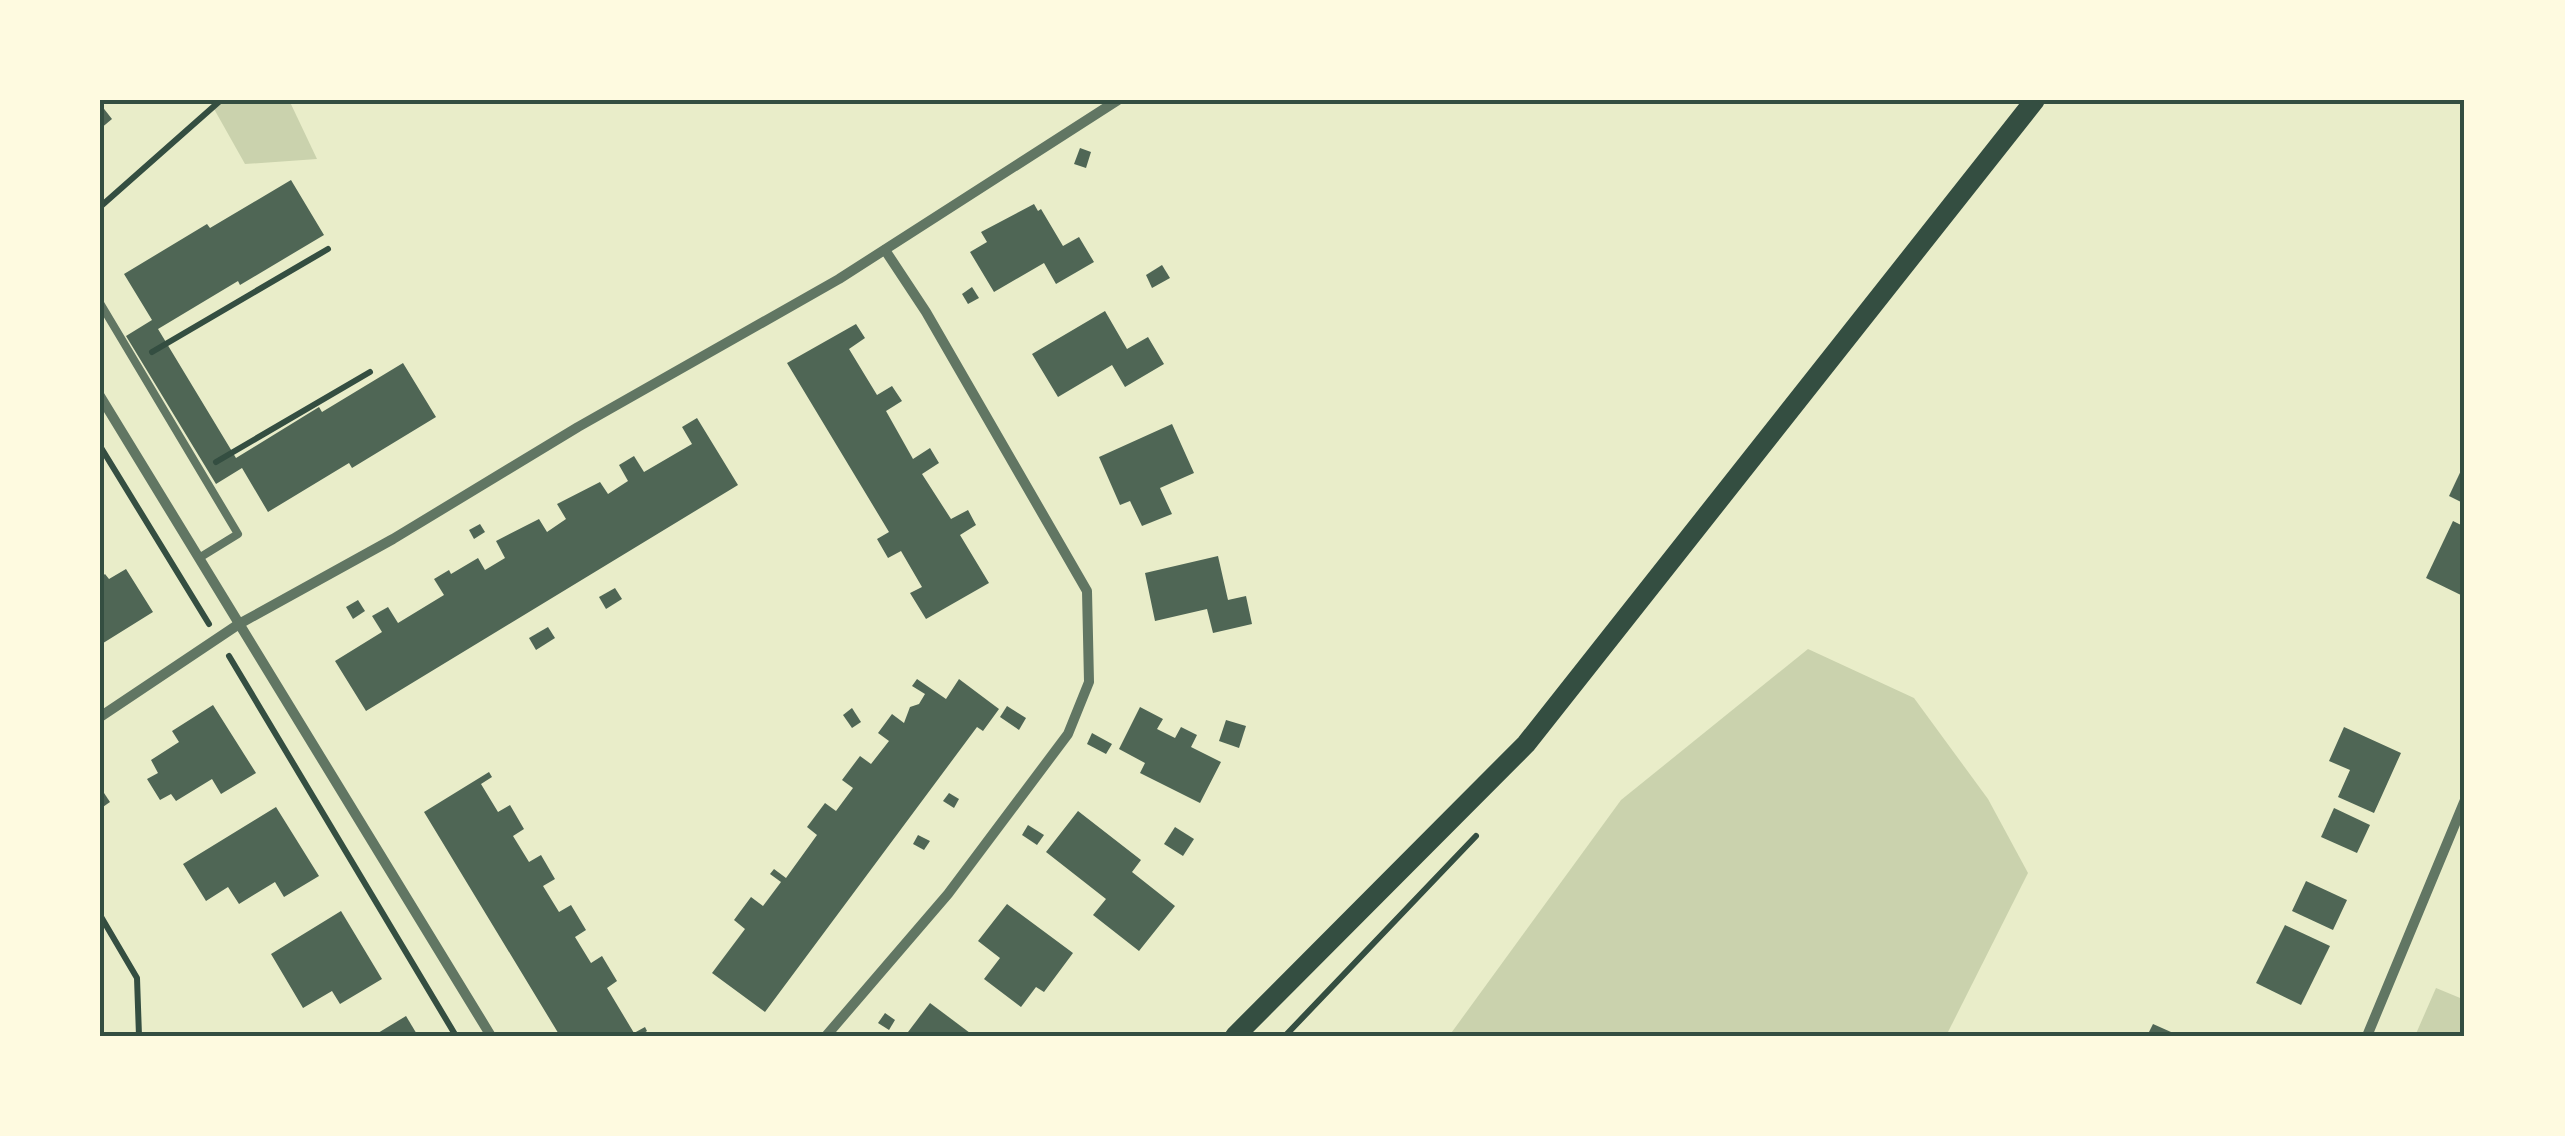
<svg xmlns="http://www.w3.org/2000/svg" width="2565" height="1136" font-family="Mulish,sans-serif">
<style>
.green{fill:#cad2ad}
.building{fill:#4f6655}
.lines{fill:none;stroke-linecap:round;stroke-linejoin:round}
.path{stroke:#344e41;stroke-width:6}
.service{stroke:#617663;stroke-width:8}
.minor{stroke:#617663;stroke-width:10}
.secondary{stroke:#344e41;stroke-width:20}
.neatline{fill:none;stroke:#344e41;stroke-width:4}
</style>
<rect width="100%" height="100%" fill="#e9edc9"/>
<g class="green">
<path d="M 209,100 L 289,100 L 317,159 L 245,164 Z"/>
<path d="M 1808,649 L 1914,698 L 1988,799 L 2028,873 L 1946,1036 L 1449,1036 L 1621,800 Z"/>
<path d="M 2436,988 L 2465,1000 L 2465,1036 L 2415,1036 Z"/>
</g>
<g class="building">
<path d="M 100,100 L 107,100 L 101,105 L 112,119 L 100,129 Z"/>
<path d="M 1080,148 L 1091,152 L 1086,168 L 1074,164 Z"/>
<path d="M 291,180 L 324,235 L 240,285 L 238,281 L 158,329 L 236,458 L 319,407 L 322,412 L 403,363 L 436,417 L 352,468 L 349,463 L 268,512 L 242,468 L 216,484 L 126,336 L 152,320 L 124,274 L 207,224 L 210,228 Z"/>
<path d="M 1034,204 L 1038,211 L 1041,209 L 1063,246 L 1079,237 L 1094,262 L 1056,284 L 1044,263 L 994,292 L 970,252 L 987,242 L 981,232 Z"/>
<path d="M 1162,265 L 1170,278 L 1152,288 L 1146,275 Z"/>
<path d="M 972,287 L 979,298 L 968,304 L 962,294 Z"/>
<path d="M 1105,311 L 1127,349 L 1148,337 L 1164,364 L 1125,387 L 1112,365 L 1058,397 L 1032,354 Z"/>
<path d="M 856,324 L 865,338 L 849,349 L 877,395 L 892,386 L 902,401 L 886,411 L 913,459 L 930,448 L 939,463 L 922,474 L 951,519 L 968,510 L 976,525 L 960,535 L 989,583 L 926,619 L 910,593 L 922,587 L 901,551 L 888,558 L 877,539 L 889,532 L 787,363 Z"/>
<path d="M 697,418 L 738,485 L 366,711 L 335,661 L 382,632 L 372,616 L 388,607 L 398,623 L 444,595 L 434,579 L 449,570 L 451,574 L 478,558 L 485,570 L 505,558 L 496,541 L 539,519 L 547,532 L 566,519 L 557,504 L 600,482 L 608,494 L 628,481 L 619,465 L 634,456 L 644,472 L 692,444 L 682,427 Z"/>
<path d="M 1172,424 L 1194,473 L 1160,488 L 1172,514 L 1142,526 L 1130,501 L 1120,505 L 1099,457 Z"/>
<path d="M 2465,462 L 2465,504 L 2449,496 Z"/>
<path d="M 2453,521 L 2465,527 L 2465,597 L 2426,578 Z"/>
<path d="M 480,524 L 485,532 L 474,539 L 469,530 Z"/>
<path d="M 1218,556 L 1228,600 L 1246,596 L 1252,624 L 1213,633 L 1207,609 L 1155,621 L 1145,573 Z"/>
<path d="M 126,569 L 153,612 L 100,645 L 100,578 L 105,574 L 109,579 Z"/>
<path d="M 615,588 L 622,599 L 606,609 L 599,597 Z"/>
<path d="M 358,600 L 365,611 L 353,619 L 346,607 Z"/>
<path d="M 548,627 L 555,638 L 536,650 L 529,638 Z"/>
<path d="M 917,679 L 946,699 L 959,679 L 999,709 L 983,731 L 977,727 L 765,1012 L 712,973 L 745,929 L 734,920 L 751,897 L 763,906 L 781,882 L 770,874 L 774,869 L 786,878 L 817,835 L 807,827 L 825,803 L 836,811 L 853,788 L 842,780 L 860,756 L 871,764 L 889,741 L 878,733 L 892,714 L 904,723 L 910,707 L 919,704 L 925,694 L 912,686 Z"/>
<path d="M 213,705 L 256,773 L 221,794 L 212,779 L 176,801 L 171,794 L 160,800 L 147,779 L 158,773 L 151,760 L 179,742 L 172,731 Z"/>
<path d="M 1007,706 L 1026,718 L 1019,730 L 1000,717 Z"/>
<path d="M 1140,707 L 1163,719 L 1157,729 L 1175,738 L 1181,727 L 1197,735 L 1191,747 L 1221,762 L 1200,803 L 1140,773 L 1145,763 L 1119,749 Z"/>
<path d="M 852,708 L 861,722 L 852,728 L 843,715 Z"/>
<path d="M 1226,720 L 1246,726 L 1239,748 L 1219,741 Z"/>
<path d="M 2344,727 L 2401,753 L 2374,813 L 2338,797 L 2350,770 L 2329,761 Z"/>
<path d="M 1092,733 L 1112,744 L 1106,754 L 1087,744 Z"/>
<path d="M 489,772 L 492,777 L 481,784 L 498,812 L 510,805 L 524,829 L 513,836 L 529,862 L 541,855 L 555,879 L 543,886 L 559,912 L 571,905 L 586,930 L 575,937 L 591,963 L 602,956 L 617,981 L 607,988 L 634,1033 L 645,1027 L 647,1031 L 640,1036 L 560,1036 L 424,812 Z"/>
<path d="M 100,787 L 110,802 L 100,809 Z"/>
<path d="M 949,793 L 959,799 L 954,808 L 943,801 Z"/>
<path d="M 276,807 L 319,876 L 284,897 L 275,882 L 239,904 L 228,887 L 206,901 L 183,864 Z"/>
<path d="M 2334,808 L 2370,825 L 2357,853 L 2321,837 Z"/>
<path d="M 1078,811 L 1141,860 L 1132,872 L 1175,906 L 1139,951 L 1093,915 L 1106,899 L 1046,852 Z"/>
<path d="M 1028,825 L 1044,835 L 1037,845 L 1022,835 Z"/>
<path d="M 1175,827 L 1194,839 L 1183,856 L 1164,844 Z"/>
<path d="M 918,835 L 930,841 L 924,850 L 913,844 Z"/>
<path d="M 2306,881 L 2347,900 L 2333,930 L 2292,911 Z"/>
<path d="M 1007,904 L 1073,953 L 1044,992 L 1036,987 L 1021,1007 L 984,979 L 1000,958 L 978,941 Z"/>
<path d="M 341,911 L 382,979 L 340,1004 L 332,991 L 303,1008 L 271,954 Z"/>
<path d="M 2285,925 L 2330,946 L 2301,1005 L 2256,983 Z"/>
<path d="M 930,1003 L 974,1036 L 905,1036 Z"/>
<path d="M 885,1013 L 895,1020 L 889,1030 L 878,1023 Z"/>
<path d="M 406,1016 L 418,1036 L 373,1036 Z"/>
<path d="M 2153,1024 L 2180,1036 L 2147,1036 Z"/>
</g>
<g class="lines">
<g class="path">
<path d="M 100,207 L 221,100"/>
<path d="M 152,352 L 328,249"/>
<path d="M 100,446 L 209,624"/>
<path d="M 216,462 L 370,372"/>
<path d="M 229,656 L 456,1036"/>
<path d="M 100,915 L 137,978 L 139,1036"/>
<path d="M 1285,1036 L 1476,836"/>
</g>
<path class="service" d="M 100,303 L 238,534 L 199,558"/>
<g class="minor">
<path d="M 100,396 L 491,1036"/>
<path d="M 100,717 L 239,624 L 393,539 L 578,427 L 839,279 L 1118,100"/>
<path d="M 826,1036 L 948,894 L 1068,734 L 1089,682 L 1087,591 L 926,312 L 885,250"/>
<path d="M 2367,1036 L 2465,800"/>
</g>
<path class="secondary" d="M 1235,1036 L 1526,744 L 2035,100"/>
</g>
<rect width="2565" height="1136" fill="none" stroke="#fefae0" stroke-width="205"/>
<rect x="102" y="102" width="2360" height="932" class="neatline"/>
</svg>
